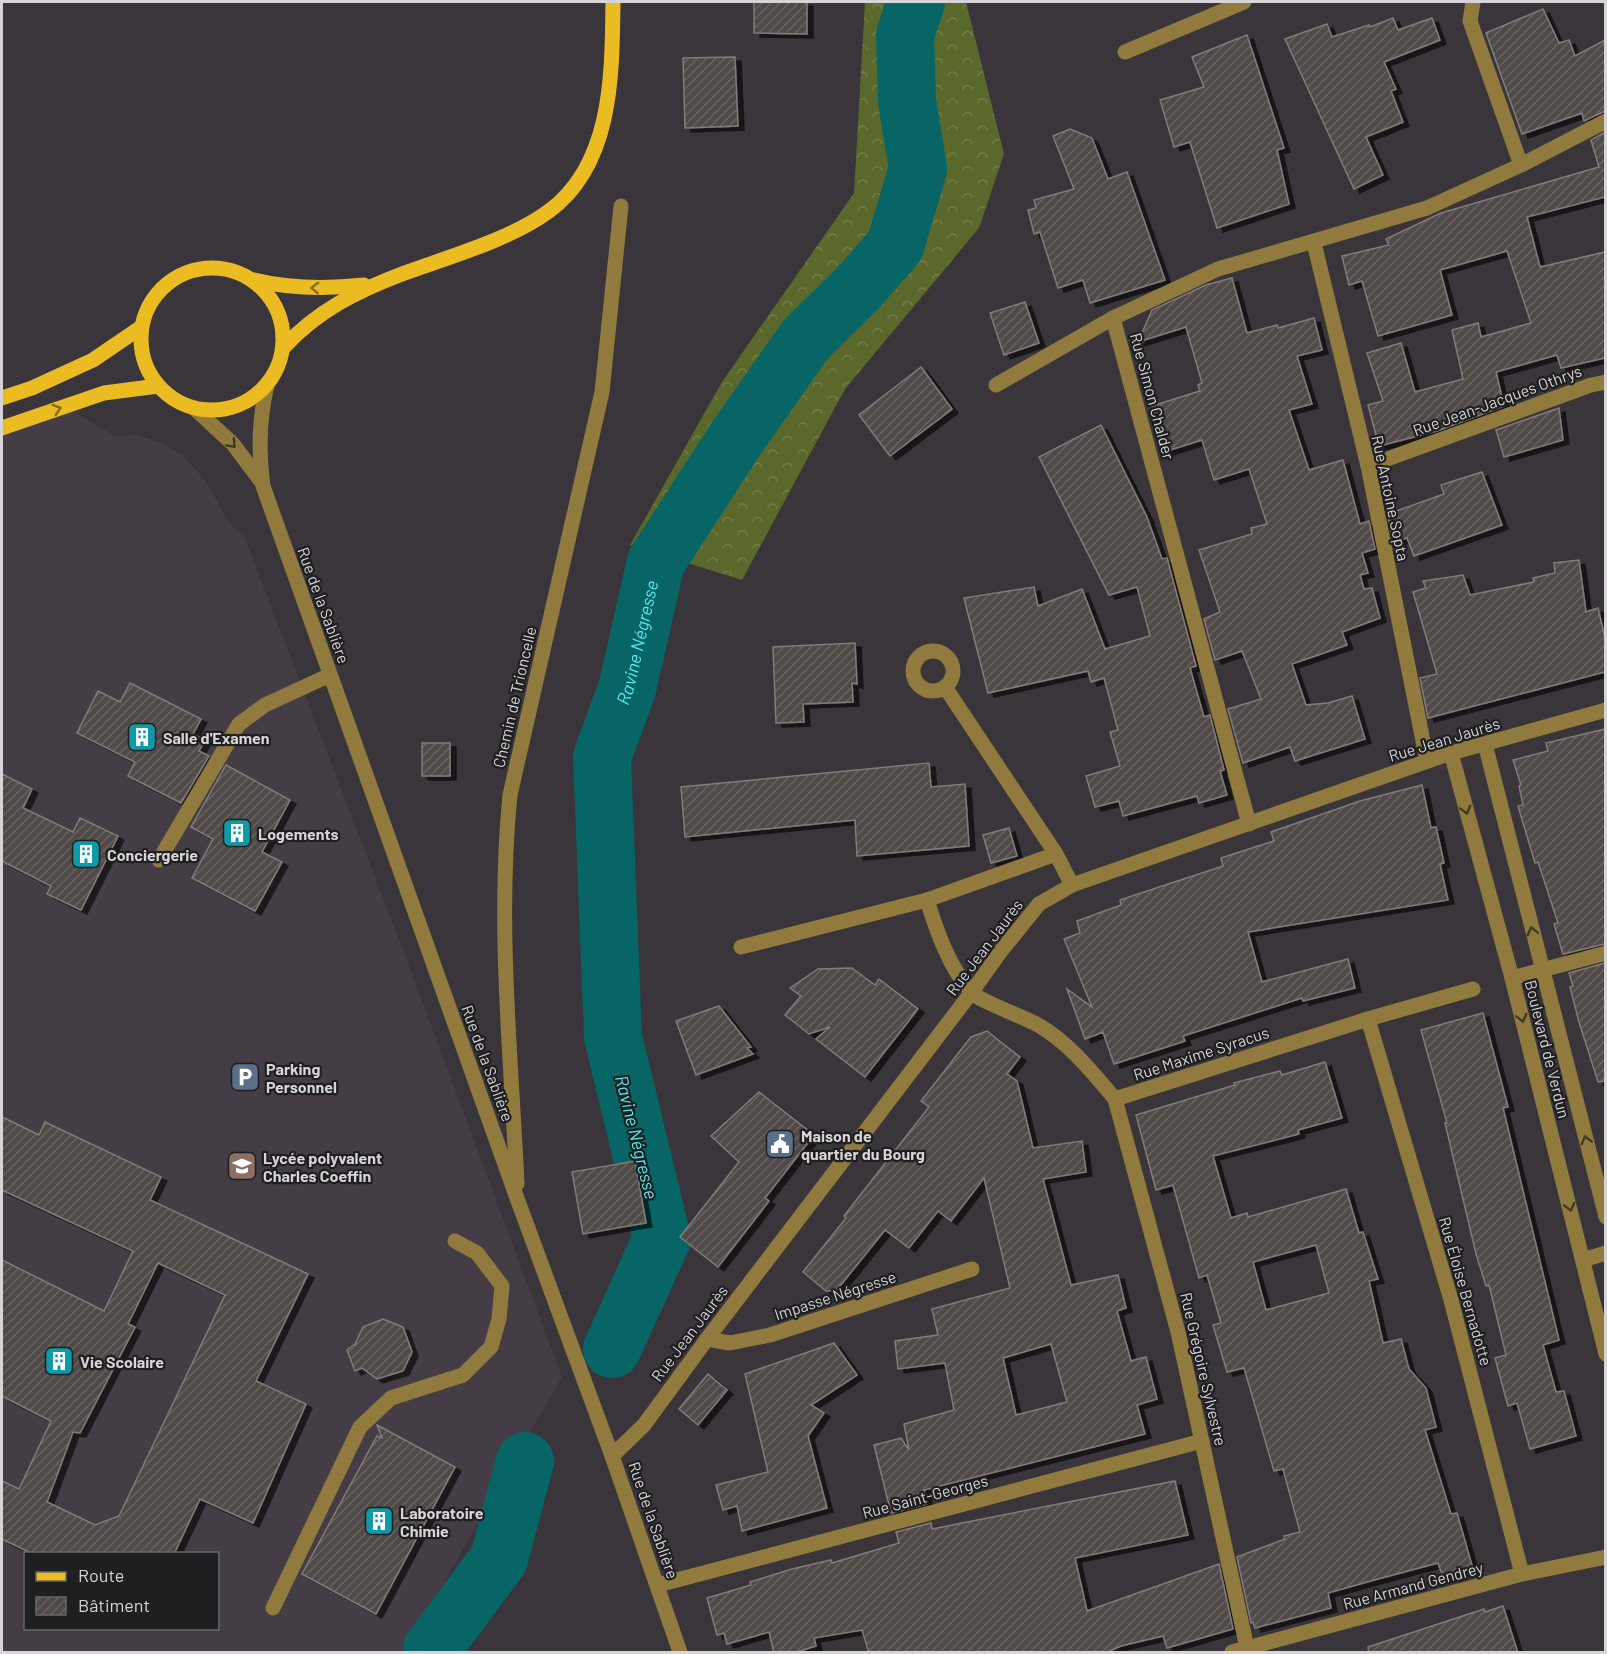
<svg xmlns="http://www.w3.org/2000/svg" width="1607" height="1654" font-family="Barlow,sans-serif">
<style>
.built{fill:#453d46;fill-rule:evenodd}
.forest{fill:url(#forest-crowns)}
.lines{fill:none;stroke-linecap:round;stroke-linejoin:round}
.river{stroke:#076566;stroke-width:58}
.building{fill:url(#building-hatch);stroke:#837b7a;stroke-width:1.5;fill-rule:evenodd;filter:url(#shadow)}
.minor{stroke:#917a3e;stroke-width:15}
.major{stroke:#ebbb22;stroke-width:15}
.oneway{stroke:#856c21}
.oneway2{stroke:#413a29}
.labels{text-anchor:middle;dominant-baseline:central;stroke-width:4.5;stroke-linejoin:round;paint-order:stroke}
.street-label{font-size:16px;fill:#d6d4d6;stroke:#1f1e20}
.poi-label{font-size:16px;font-weight:bold;fill:#d6d4d6;stroke:#1f1e20;text-anchor:start}
.water-label{font-size:18px;font-style:italic;fill:#53ebee;stroke:#1f1e20}
</style>
<defs>
<pattern id="forest-crowns" width="20" height="18" patternUnits="userSpaceOnUse" patternTransform="scale(1.5)"><rect width="20" height="18" fill="#5b682b"/><path d="M2 6a3 3 0 1 1 6 0M12 15a3 3 0 1 1 6 0" fill="none" stroke="#727d49"/></pattern>
<pattern id="building-hatch" width="6" height="6" patternUnits="userSpaceOnUse" patternTransform="scale(1.5)"><rect width="6" height="6" fill="#4f4847"/><path d="M-1 1l2-2M0 6l6-6M5 7l2-2" fill="none" stroke="#686261"/></pattern>
<filter id="shadow"><feDropShadow dx="6" dy="4" stdDeviation="0" flood-color="#0009"/></filter>
</defs>
<rect width="100%" height="100%" fill="#39353a"/>
<path class="built" d="M 67,408 L 115,436 L 137,435 L 160,442 L 181,454 L 205,480 L 230,524 L 244,536 L 405,955 L 562,1377 L 404,1652 L 2,1652 L 2,432 ZM 26,1554 L 218,1554 L 218,1628 L 26,1628 Z"/>
<path class="forest" d="M 865,2 L 966,2 L 1004,154 L 979,228 L 845,389 L 742,580 L 630,545 L 722,382 L 854,193 Z"/>
<g class="lines">
<g class="river">
<path id="s1" d="M 612,1349 L 662,1239 L 613,1037 L 602,757 L 627,689 L 656,562 L 735,440 L 806,339 L 857,289 L 895,246 L 918,169 L 907,101 L 905,35 L 916,2"/>
<path d="M 432,1652 L 432,1649 L 499,1559 L 525,1461"/>
</g>
</g>
<g class="building">
<path d="M 754,2 L 807,2 L 807,34 L 754,33 Z"/>
<path d="M 1543,9 L 1559,43 L 1569,40 L 1575,56 L 1605,40 L 1605,111 L 1584,121 L 1582,113 L 1522,134 L 1486,33 Z"/>
<path d="M 1393,18 L 1398,30 L 1432,18 L 1440,40 L 1384,62 L 1396,89 L 1391,91 L 1403,122 L 1366,137 L 1383,175 L 1354,189 L 1285,39 L 1327,24 L 1332,37 L 1369,25 L 1370,27 Z"/>
<path d="M 1247,35 L 1284,148 L 1277,150 L 1289,204 L 1217,228 L 1190,142 L 1174,147 L 1160,100 L 1204,87 L 1192,57 Z"/>
<path d="M 735,57 L 738,126 L 685,128 L 683,58 Z"/>
<path d="M 1070,129 L 1092,138 L 1108,179 L 1127,172 L 1165,280 L 1090,303 L 1083,280 L 1058,288 L 1040,232 L 1034,234 L 1028,210 L 1036,208 L 1034,200 L 1074,189 L 1053,136 Z"/>
<path d="M 1605,132 L 1605,197 L 1527,217 L 1540,267 L 1605,252 L 1605,358 L 1561,368 L 1557,355 L 1496,372 L 1504,406 L 1437,431 L 1379,446 L 1368,405 L 1383,401 L 1367,353 L 1401,343 L 1415,392 L 1463,379 L 1452,330 L 1478,323 L 1481,337 L 1531,323 L 1507,251 L 1440,270 L 1452,315 L 1378,336 L 1362,281 L 1349,285 L 1342,256 L 1389,245 L 1386,239 L 1441,213 L 1599,167 L 1591,140 Z"/>
<path d="M 1232,278 L 1247,333 L 1277,325 L 1278,328 L 1314,318 L 1322,350 L 1297,356 L 1312,404 L 1289,410 L 1309,470 L 1343,460 L 1360,524 L 1369,521 L 1375,549 L 1362,553 L 1368,573 L 1360,575 L 1364,589 L 1372,588 L 1380,618 L 1342,632 L 1347,645 L 1292,664 L 1306,705 L 1328,703 L 1352,696 L 1365,739 L 1295,761 L 1290,747 L 1243,763 L 1228,709 L 1261,699 L 1242,651 L 1215,660 L 1204,619 L 1220,612 L 1199,550 L 1252,534 L 1251,528 L 1267,524 L 1249,469 L 1214,480 L 1202,440 L 1167,451 L 1152,406 L 1200,391 L 1198,385 L 1202,383 L 1186,327 L 1138,342 L 1152,310 L 1206,285 Z"/>
<path d="M 1025,302 L 1039,343 L 1004,355 L 990,313 Z"/>
<path d="M 921,367 L 952,409 L 890,456 L 859,415 Z"/>
<path d="M 1559,408 L 1563,440 L 1504,457 L 1496,430 Z"/>
<path d="M 1101,425 L 1147,517 L 1162,559 L 1167,558 L 1196,666 L 1190,668 L 1204,717 L 1210,715 L 1224,770 L 1220,771 L 1227,795 L 1199,803 L 1197,796 L 1123,816 L 1119,801 L 1095,807 L 1086,776 L 1120,766 L 1110,732 L 1118,730 L 1104,678 L 1091,682 L 1088,671 L 988,693 L 964,598 L 1034,587 L 1038,606 L 1082,589 L 1105,649 L 1150,636 L 1137,587 L 1109,595 L 1039,457 Z"/>
<path d="M 1482,472 L 1502,525 L 1414,556 L 1407,538 L 1393,542 L 1388,514 L 1444,494 L 1441,485 Z"/>
<path d="M 1579,560 L 1586,612 L 1598,608 L 1605,638 L 1605,672 L 1428,718 L 1420,678 L 1437,674 L 1413,592 L 1426,588 L 1423,581 L 1463,575 L 1470,595 L 1534,582 L 1533,578 L 1555,573 L 1554,563 Z"/>
<path d="M 855,643 L 857,684 L 852,683 L 853,702 L 803,704 L 804,722 L 776,723 L 773,647 Z"/>
<path d="M 130,683 L 201,719 L 193,734 L 205,740 L 199,751 L 209,756 L 181,803 L 128,776 L 135,762 L 77,733 L 98,691 L 120,702 Z"/>
<path d="M 1605,729 L 1605,944 L 1563,954 L 1554,924 L 1558,923 L 1538,862 L 1535,863 L 1518,806 L 1523,805 L 1519,786 L 1521,785 L 1513,760 L 1548,751 L 1546,743 Z"/>
<rect x="422" y="743" width="28" height="33"/>
<path d="M 929,763 L 931,787 L 965,784 L 969,846 L 857,856 L 855,820 L 685,837 L 681,787 Z"/>
<path d="M 226,765 L 290,800 L 262,852 L 282,862 L 255,911 L 192,878 L 213,839 L 191,827 Z"/>
<path d="M 2,774 L 32,789 L 23,808 L 73,832 L 80,818 L 118,836 L 81,910 L 47,894 L 51,886 L 2,861 Z"/>
<path d="M 1422,785 L 1431,828 L 1436,827 L 1444,863 L 1440,864 L 1448,900 L 1248,932 L 1262,982 L 1348,959 L 1355,988 L 1303,1001 L 1302,998 L 1183,1036 L 1185,1041 L 1114,1064 L 1103,1032 L 1085,1039 L 1067,989 L 1092,1007 L 1064,939 L 1080,933 L 1077,921 L 1121,905 L 1120,900 L 1223,866 L 1221,858 L 1274,841 L 1271,832 L 1360,801 Z"/>
<path d="M 1009,828 L 1017,856 L 991,863 L 983,835 Z"/>
<path d="M 1605,963 L 1605,1081 L 1598,1082 L 1579,1022 L 1570,987 L 1573,986 L 1569,973 Z"/>
<path d="M 852,968 L 875,985 L 879,979 L 918,1009 L 865,1077 L 816,1039 L 830,1027 L 809,1034 L 785,1015 L 801,996 L 790,988 L 818,969 Z"/>
<path d="M 719,1006 L 751,1047 L 747,1048 L 753,1054 L 696,1075 L 676,1021 Z"/>
<path d="M 1483,1013 L 1508,1107 L 1503,1108 L 1559,1340 L 1543,1345 L 1556,1392 L 1564,1391 L 1576,1436 L 1530,1449 L 1517,1403 L 1508,1406 L 1495,1358 L 1506,1355 L 1489,1285 L 1486,1286 L 1476,1254 L 1445,1123 L 1447,1123 L 1421,1030 Z"/>
<path d="M 987,1031 L 1020,1057 L 1007,1074 L 1017,1081 L 1033,1148 L 1082,1141 L 1086,1172 L 1043,1179 L 1071,1285 L 1118,1275 L 1126,1308 L 1117,1311 L 1131,1361 L 1146,1357 L 1157,1399 L 1137,1405 L 1145,1434 L 924,1490 L 927,1504 L 891,1513 L 874,1445 L 901,1438 L 909,1450 L 904,1424 L 954,1410 L 945,1363 L 898,1369 L 895,1341 L 938,1335 L 932,1309 L 1010,1288 L 984,1178 L 951,1221 L 938,1211 L 909,1248 L 885,1230 L 836,1291 L 826,1291 L 803,1272 L 846,1218 L 844,1216 L 929,1107 L 921,1101 L 971,1037 ZM 1051,1344 L 1067,1402 L 1016,1415 L 1003,1358 Z"/>
<path d="M 1325,1062 L 1342,1118 L 1298,1130 L 1299,1134 L 1213,1156 L 1231,1218 L 1247,1213 L 1248,1217 L 1346,1189 L 1359,1233 L 1363,1232 L 1378,1279 L 1369,1281 L 1383,1343 L 1401,1339 L 1409,1369 L 1426,1388 L 1436,1427 L 1425,1430 L 1451,1514 L 1457,1513 L 1473,1569 L 1443,1577 L 1438,1563 L 1378,1579 L 1328,1593 L 1331,1608 L 1255,1628 L 1253,1622 L 1251,1623 L 1237,1557 L 1285,1539 L 1284,1536 L 1300,1532 L 1283,1469 L 1274,1471 L 1244,1368 L 1227,1372 L 1213,1325 L 1221,1323 L 1207,1275 L 1199,1278 L 1173,1185 L 1156,1190 L 1136,1115 L 1235,1085 L 1234,1083 L 1280,1071 L 1282,1075 ZM 1316,1245 L 1329,1293 L 1266,1310 L 1253,1262 Z"/>
<path d="M 759,1092 L 814,1135 L 765,1198 L 769,1201 L 718,1267 L 680,1237 L 739,1162 L 711,1136 Z"/>
<path d="M 2,1117 L 39,1135 L 45,1122 L 161,1177 L 150,1200 L 308,1274 L 256,1381 L 306,1404 L 253,1523 L 200,1499 L 174,1554 L 33,1554 L 2,1539 L 2,1481 L 19,1489 L 51,1421 L 2,1396 L 2,1260 L 104,1311 L 133,1251 L 2,1190 ZM 158,1263 L 225,1295 L 119,1516 L 95,1525 L 47,1502 L 73,1432 L 80,1433 L 135,1327 L 128,1324 Z"/>
<path d="M 635,1161 L 646,1223 L 583,1234 L 572,1172 Z"/>
<path d="M 383,1319 L 403,1327 L 412,1352 L 403,1371 L 377,1379 L 362,1368 L 355,1371 L 347,1350 L 355,1344 L 363,1327 Z"/>
<path d="M 834,1343 L 857,1375 L 811,1405 L 824,1413 L 808,1436 L 827,1508 L 742,1531 L 737,1506 L 723,1510 L 716,1485 L 768,1472 L 745,1374 Z"/>
<path d="M 708,1374 L 727,1390 L 698,1425 L 679,1409 Z"/>
<path d="M 377,1425 L 455,1467 L 376,1614 L 302,1574 L 377,1436 L 382,1438 Z"/>
<path d="M 1175,1481 L 1188,1535 L 1075,1558 L 1087,1611 L 1219,1564 L 1233,1629 L 1167,1648 L 1163,1636 L 1121,1646 L 1105,1653 L 869,1653 L 862,1630 L 814,1638 L 816,1646 L 794,1653 L 774,1653 L 769,1632 L 727,1644 L 724,1633 L 717,1635 L 707,1598 L 751,1585 L 750,1582 L 792,1569 L 831,1560 L 832,1563 L 899,1543 L 896,1532 L 931,1523 L 932,1529 Z"/>
<path d="M 1503,1606 L 1518,1653 L 1369,1653 L 1368,1647 L 1484,1609 L 1485,1612 Z"/>
</g>
<g class="lines">
<g class="minor">
<path d="M 1473,2 L 1470,21 L 1521,165"/>
<path d="M 1125,52 L 1244,2"/>
<path d="M 1314,243 L 1368,466 L 1427,761"/>
<path d="M 267,385 C 259,419 258,451 263,486 L 518,1201 L 612,1456 L 680,1652"/>
<path d="M 996,385 L 1113,318"/>
<path d="M 194,408 L 233,444 L 260,480"/>
<path d="M 1368,466 L 1591,385 L 1606,382"/>
<circle cx="933" cy="671" r="20"/>
<path d="M 945,687 L 1056,854 L 1072,885"/>
<path d="M 1485,744 L 1606,1217"/>
<path d="M 1451,753 L 1512,978 L 1606,1354"/>
<path d="M 1249,824 L 1113,318 L 1218,269 L 1427,208 L 1521,165 L 1606,121"/>
<path d="M 159,860 L 239,724 L 265,705 L 330,675"/>
<path d="M 927,900 C 937,932 948,964 970,991 C 978,1001 1025,1017 1040,1026 C 1071,1045 1092,1072 1115,1099 L 1368,1019 L 1473,989"/>
<path d="M 741,947 L 927,900 L 1056,854"/>
<path d="M 1512,978 L 1606,953"/>
<path d="M 1368,1019 L 1451,1300 L 1522,1574"/>
<path d="M 1115,1099 L 1178,1332 L 1247,1648"/>
<path d="M 517,1184 C 511,1055 497,924 510,795 L 602,392 L 621,206"/>
<path d="M 1583,1260 L 1606,1253"/>
<path d="M 707,1339 L 730,1343 L 770,1335 L 972,1269"/>
<path d="M 612,1456 L 644,1425 L 707,1339 L 971,993 L 1001,951 L 1039,904 L 1072,885 L 1451,753 L 1606,710"/>
<path d="M 658,1585 L 1202,1441"/>
<path d="M 273,1608 L 360,1427 L 391,1398 L 463,1375 L 491,1347 L 499,1319 L 502,1286 L 477,1253 L 455,1241"/>
<path d="M 1232,1652 L 1522,1574 L 1606,1557"/>
</g>
<g class="major">
<circle cx="212" cy="339" r="71"/>
<path d="M 254,280 C 291,289 326,289 364,285"/>
<path d="M 284,347 C 317,311 357,291 402,274 C 448,257 510,240 549,211 C 613,164 612,74 613,2"/>
<path d="M 2,398 L 32,388 L 93,360 L 140,328"/>
<path d="M 2,428 L 104,393 L 158,386"/>
</g>
</g>
<defs><path id="oneway-chevron" d="M-2-3.5L2.5 0L-2 3.5" fill="none" stroke-width="1.6" stroke-linecap="round" stroke-linejoin="round" transform="scale(1.5)"/></defs>
<g class="oneway">
<use href="#oneway-chevron" transform="translate(315 288) rotate(-179)"/>
<use href="#oneway-chevron" transform="translate(57 409) rotate(-18)"/>
</g>
<g class="oneway2">
<use href="#oneway-chevron" transform="translate(232 444) rotate(47)"/>
<use href="#oneway-chevron" transform="translate(1466 810) rotate(75)"/>
<use href="#oneway-chevron" transform="translate(1532 931) rotate(-104)"/>
<use href="#oneway-chevron" transform="translate(1522 1018) rotate(76)"/>
<use href="#oneway-chevron" transform="translate(1586 1140) rotate(-104)"/>
<use href="#oneway-chevron" transform="translate(1570 1207) rotate(76)"/>
</g>
<defs>
<g id="building-square" transform="scale(1.5)"><rect x="-9" y="-9" width="18" height="18" rx="4" fill="#0f9aa8" stroke="#1f1e20"/><path d="M-4-6H4V6H1V3H-1V6H-4ZM-2.5-4.3h1.7v1.8h-1.7ZM.8-4.3h1.7v1.8H.8ZM-2.5-1h1.7V.8h-1.7ZM.8-1h1.7V.8H.8Z" fill="#fff"/></g>
<g id="parking-square" transform="scale(1.5)"><rect x="-9" y="-9" width="18" height="18" rx="4" fill="#5c6f8a" stroke="#1f1e20"/><path d="M-3.5-5.5H1a3.5 3.5 0 0 1 0 7H-1V5.5H-3.5ZM-1-3.4V-.6H.8a1.4 1.4 0 0 0 0-2.8Z" fill="#fff"/></g>
<g id="civic-square" transform="scale(1.5)"><rect x="-9" y="-9" width="18" height="18" rx="4" fill="#5c6f8a" stroke="#1f1e20"/><path d="M-.6-6.5H3V-4.5H.6V-3L4-1V1h2V6H-6V1h2V-1L-.6-3ZM-1.2 2.5V6h2.4V2.5Z" fill="#fff"/></g>
<g id="school-square" transform="scale(1.5)"><rect x="-9" y="-9" width="18" height="18" rx="4" fill="#8d6e63" stroke="#1f1e20"/><path d="M0-5L7-2L0 1L-7-2ZM-4 1L0 2.5L4 1V4Q0 6-4 4Z" fill="#fff"/></g>
</defs>
<g fill-rule="evenodd">
<use href="#building-square" x="142" y="737"/>
<use href="#building-square" x="237" y="833"/>
<use href="#building-square" x="86" y="854"/>
<use href="#parking-square" x="245" y="1077"/>
<use href="#civic-square" x="780" y="1144"/>
<use href="#school-square" x="242" y="1166"/>
<use href="#building-square" x="59" y="1361"/>
<use href="#building-square" x="379" y="1521"/>
</g>
<g class="labels">
<g class="street-label">
<text transform="translate(1153 396) rotate(75)">Rue Simon Chalder</text>
<text transform="translate(1497 400) rotate(-20)">Rue Jean-Jacques Othrys</text>
<text transform="translate(1391 498) rotate(78)">Rue Antoine Sopta</text>
<text transform="translate(324 605) rotate(70)">Rue de la Sablière</text>
<text transform="translate(514 697) rotate(-77)">Chemin de Trioncelle</text>
<text transform="translate(1444 739) rotate(-17)">Rue Jean Jaurès</text>
<text transform="translate(984 947) rotate(-53)">Rue Jean Jaurès</text>
<text transform="translate(1548 1049) rotate(76)">Boulevard de Verdun</text>
<text transform="translate(1201 1053) rotate(-18)">Rue Maxime Syracus</text>
<text transform="translate(488 1063) rotate(70)">Rue de la Sablière</text>
<text transform="translate(1466 1291) rotate(74)">Rue Éloise Bernadotte</text>
<text transform="translate(835 1295) rotate(-18)">Impasse Négresse</text>
<text transform="translate(689 1333) rotate(-53)">Rue Jean Jaurès</text>
<text transform="translate(1204 1369) rotate(77)">Rue Grégoire Sylvestre</text>
<text transform="translate(925 1496) rotate(-15)">Rue Saint-Georges</text>
<text transform="translate(654 1520) rotate(71)">Rue de la Sablière</text>
<text transform="translate(1413 1585) rotate(-15)">Rue Armand Gendrey</text>
</g>
<g class="poi-label">
<text x="163" y="737">Salle d'Examen</text>
<text x="258" y="833">Logements</text>
<text x="107" y="854">Conciergerie</text>
<text x="266" y="1068">Parking<tspan x="266" dy="18">Personnel</tspan></text>
<text x="801" y="1135">Maison de<tspan x="801" dy="18">quartier du Bourg</tspan></text>
<text x="263" y="1157">Lycée polyvalent<tspan x="263" dy="18">Charles Coeffin</tspan></text>
<text x="80" y="1361">Vie Scolaire</text>
<text x="400" y="1512">Laboratoire<tspan x="400" dy="18">Chimie</tspan></text>
</g>
<g class="water-label">
<text stroke="none"><textPath href="#s1" startOffset="729">Ravine Négresse</textPath></text>
<text transform="translate(637 1137) rotate(76)">Ravine Négresse</text>
</g>
</g>
<rect width="1607" height="1654" fill="none" stroke="#d6d4d6" stroke-width="6"/>
<rect x="24" y="1552" width="195" height="78" fill="#1f1e20" stroke="#686769" stroke-width="1.5"/>
<rect x="36" y="1572" width="30" height="9" fill="#ebbb22" stroke="#686769" stroke-width="1.5"/>
<text x="78" y="1582" font-size="18" fill="#d6d4d6">Route</text>
<rect x="36" y="1597" width="30" height="18" fill="url(#building-hatch)" stroke="#686769" stroke-width="1.5"/>
<text x="78" y="1612" font-size="18" fill="#d6d4d6">Bâtiment</text>
</svg>
